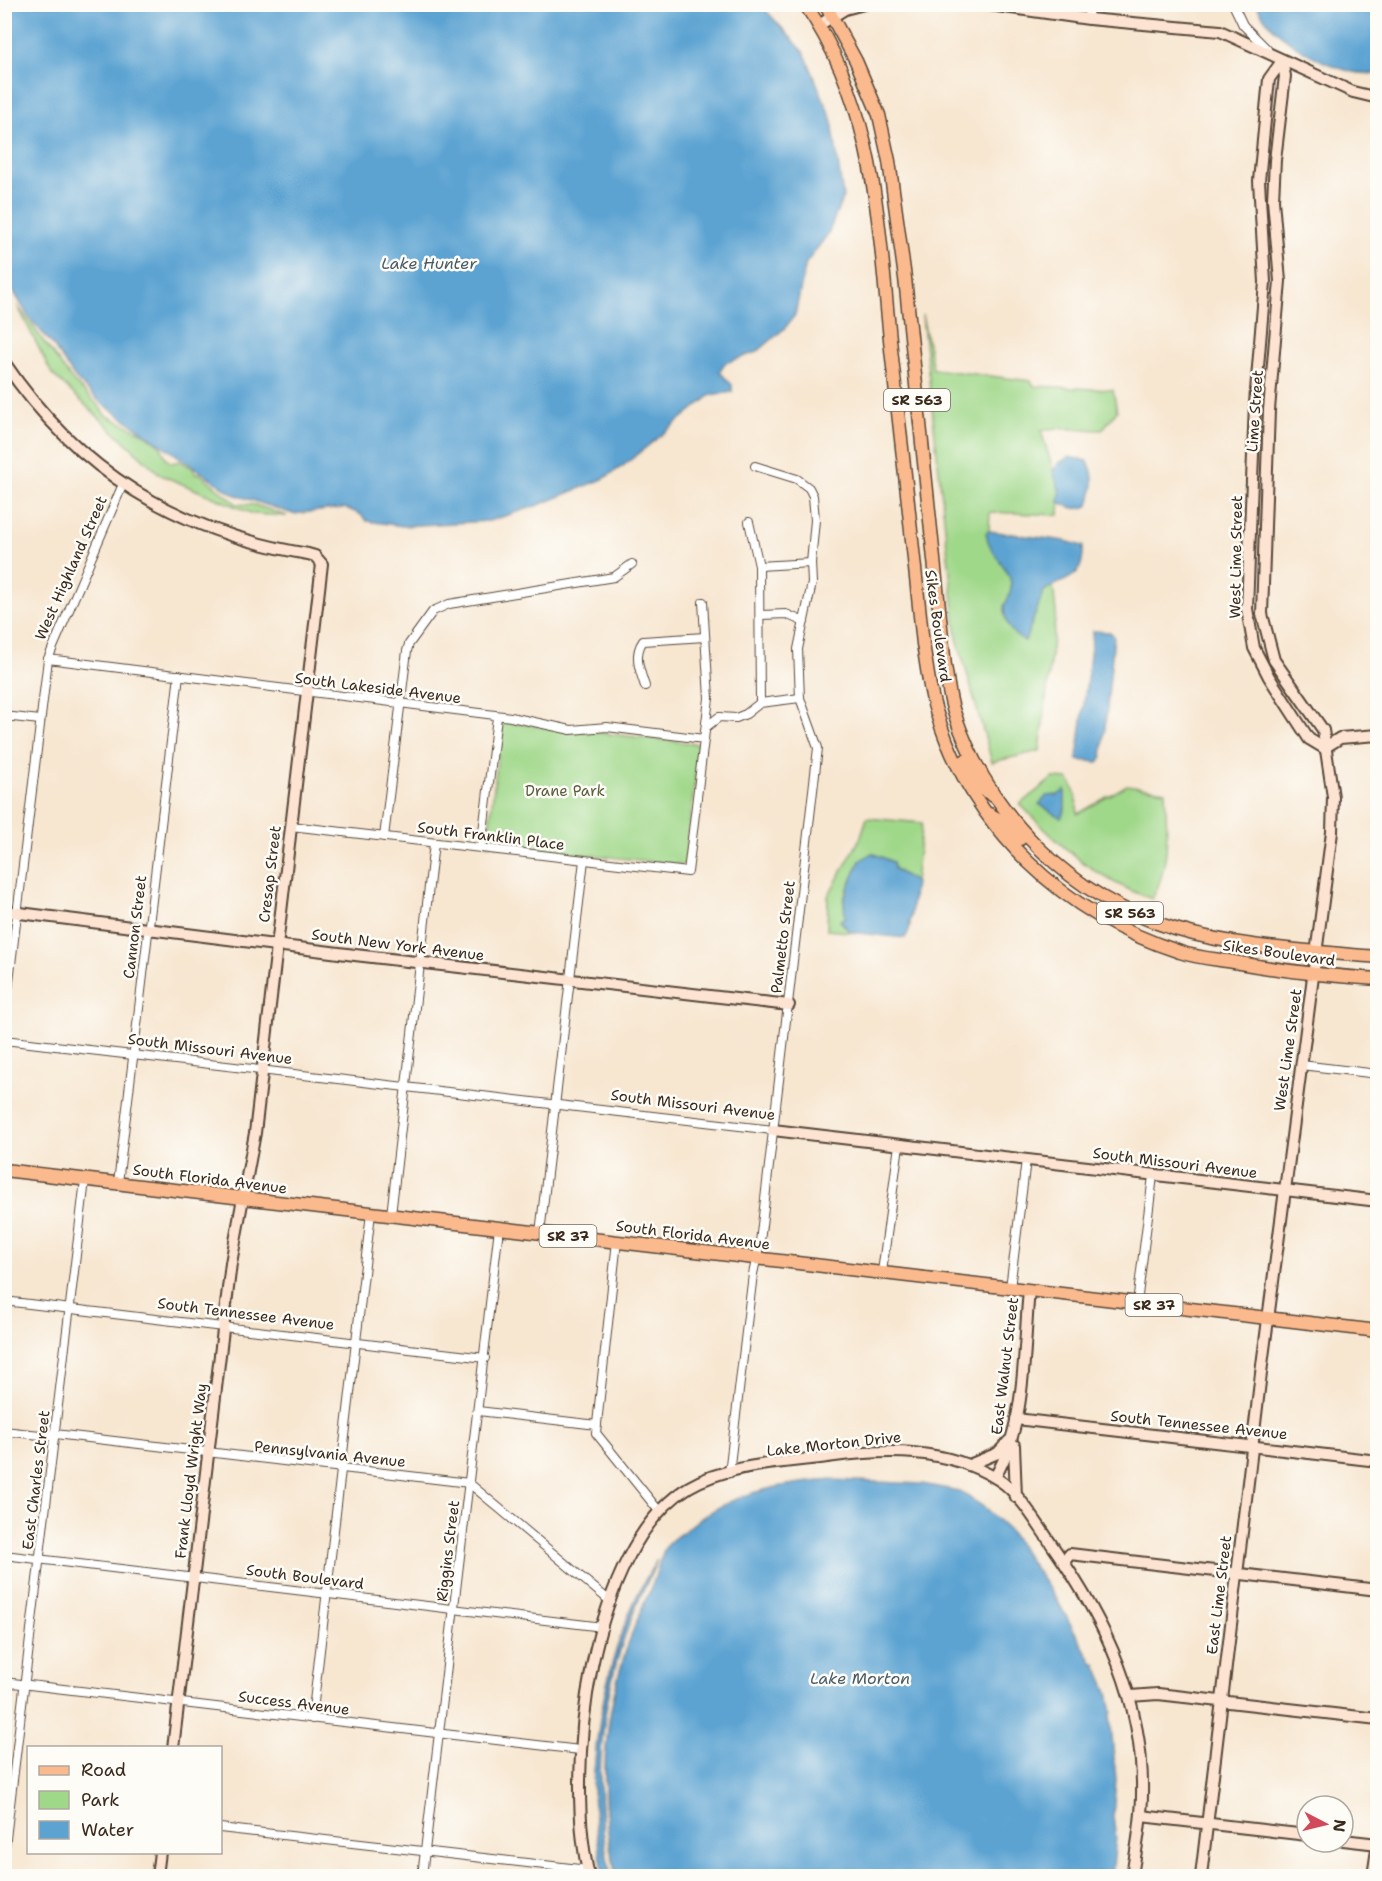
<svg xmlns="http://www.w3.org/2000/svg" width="1382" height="1881" font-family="'Shantell Sans',sans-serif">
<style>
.green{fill:#a0d88a;stroke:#6e8154;stroke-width:1.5}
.water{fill:#5ca3d2;stroke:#4c6678;stroke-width:1.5}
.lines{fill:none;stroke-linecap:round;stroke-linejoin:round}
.street-casing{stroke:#574639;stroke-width:10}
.secondary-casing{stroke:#574639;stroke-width:14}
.primary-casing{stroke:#574639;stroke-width:15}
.street{stroke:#fff;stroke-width:8}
.secondary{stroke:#fde3d1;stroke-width:10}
.primary{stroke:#fbba8d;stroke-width:12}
.labels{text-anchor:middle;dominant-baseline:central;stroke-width:5;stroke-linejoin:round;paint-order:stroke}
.shield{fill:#fdfcf7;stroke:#75695f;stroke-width:1.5}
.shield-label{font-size:14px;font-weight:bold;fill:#3b2a1e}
.street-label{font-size:15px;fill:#3b2a1e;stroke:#fdfcf7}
.park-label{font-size:15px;fill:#595e3e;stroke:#fdfcf7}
.water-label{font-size:16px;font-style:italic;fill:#485a66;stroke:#fdfcf7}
</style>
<rect width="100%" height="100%" fill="#fdfcf7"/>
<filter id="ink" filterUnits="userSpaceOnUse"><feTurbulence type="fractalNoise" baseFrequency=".0167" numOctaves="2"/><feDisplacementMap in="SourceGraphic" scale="12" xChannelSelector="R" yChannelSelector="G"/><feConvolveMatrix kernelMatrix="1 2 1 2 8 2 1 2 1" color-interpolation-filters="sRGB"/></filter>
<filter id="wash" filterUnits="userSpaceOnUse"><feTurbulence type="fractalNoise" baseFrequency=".008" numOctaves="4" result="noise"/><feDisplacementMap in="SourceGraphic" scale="24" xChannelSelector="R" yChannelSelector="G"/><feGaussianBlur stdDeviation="1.35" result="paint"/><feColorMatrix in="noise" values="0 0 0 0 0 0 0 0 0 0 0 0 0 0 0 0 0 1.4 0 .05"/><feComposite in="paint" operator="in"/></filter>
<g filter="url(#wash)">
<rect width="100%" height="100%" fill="#f7e6d0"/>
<g class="green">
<path d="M 17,305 L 72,380 L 99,406 L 105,415 C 119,422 150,434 161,447 C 165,454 164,458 171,463 L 181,461 L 194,469 L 195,474 L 199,473 L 237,504 L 255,505 L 287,516 L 253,514 L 161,475 L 52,374 Z"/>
<path d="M 922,315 L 933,369 L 1031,381 L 1034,386 L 1113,390 L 1117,411 L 1102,430 L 1054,428 L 1041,431 L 1060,492 L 1059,515 L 990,512 L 989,531 L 986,533 C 996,550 1012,569 1011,589 C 1010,598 1004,603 1004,612 L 1027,635 L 1044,591 L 1053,585 L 1056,612 L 1040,751 L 992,762 L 957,638 Z"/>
<path d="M 502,722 L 699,744 L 685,865 L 487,844 Z"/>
<path d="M 1053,778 L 1068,779 C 1077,790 1076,801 1078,814 L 1127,785 L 1165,791 C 1167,828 1171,866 1152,899 C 1095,879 1061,847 1020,804 Z"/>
<path d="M 867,818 L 922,823 L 915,882 L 894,869 L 893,862 L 872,853 L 860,861 L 848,888 L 844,899 L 845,919 L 840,921 L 850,932 L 827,930 L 828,896 L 860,839 Z"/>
</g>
<g class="water">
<path d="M 4,5 L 761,5 L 804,52 L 832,120 L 843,197 L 828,234 L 806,263 L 795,315 L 785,328 L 757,352 L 725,363 L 720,372 L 732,385 L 732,392 L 711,395 L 623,466 L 603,479 L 536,506 L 489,521 L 403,526 L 367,521 L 360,514 L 345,508 L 293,514 L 233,494 L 100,402 L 75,378 L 52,344 L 28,316 L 11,287 L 4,267 Z"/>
<path d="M 1257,5 L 1377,5 L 1377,74 C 1368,73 1358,74 1349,71 C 1319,63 1268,34 1257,5 Z"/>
<path d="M 1069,457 L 1087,461 C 1096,473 1093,492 1089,505 C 1077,512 1070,507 1059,502 L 1060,492 L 1053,471 L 1059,463 Z"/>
<path d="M 989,531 L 1065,541 L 1083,546 C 1084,581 1068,576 1044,591 L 1025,641 C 1011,636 1004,621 1004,606 C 1026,572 990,563 986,533 Z"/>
<path d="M 1093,631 L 1110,632 L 1114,636 L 1102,758 L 1098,762 L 1077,760 Z"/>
<path d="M 1065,790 L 1065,809 L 1061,818 L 1039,804 L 1047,796 L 1058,795 Z"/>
<path d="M 872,853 L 893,862 L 894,869 L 915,882 L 909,931 L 905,938 L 850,932 L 840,920 L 845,918 L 844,899 L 848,888 L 860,861 Z"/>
<path d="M 833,1480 L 922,1484 L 959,1491 L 984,1507 L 1009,1530 L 1058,1602 L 1093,1664 L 1096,1664 L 1108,1692 L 1112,1712 L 1110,1715 L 1116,1779 L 1113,1817 L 1116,1837 L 1112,1876 L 616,1876 C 592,1775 607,1681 651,1588 C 657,1575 659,1557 667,1545 C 672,1539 682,1533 688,1528 C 732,1492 778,1484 833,1480 Z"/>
<path d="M 657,1560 C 649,1580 638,1599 631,1619 C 599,1701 591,1791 611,1876 L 604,1876 C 598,1843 591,1806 594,1772 C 599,1700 618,1621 657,1560 Z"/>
</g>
</g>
<g filter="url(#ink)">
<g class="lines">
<g class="street-casing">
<g id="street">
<path d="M 1087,4 L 1089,19"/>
<path d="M 1233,4 L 1243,25 L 1267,49"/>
<path d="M 749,522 L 759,566 L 760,703"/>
<path d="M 759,566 L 811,563"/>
<path d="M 761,615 L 786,614 L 804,622"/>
<path d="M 48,659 L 511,717 L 571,730 L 607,727 L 704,739"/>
<path d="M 645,686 C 640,671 633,655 643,641 L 705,637"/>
<path d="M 4,716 L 40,720"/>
<path d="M 706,727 L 719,717 L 736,718 L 746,714 L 760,703 L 800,698"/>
<path d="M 291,826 L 688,872 L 709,698 L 703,602"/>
<path d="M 384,837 L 407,651 L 409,644 L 433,611 L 449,604 L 614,577 L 632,564"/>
<path d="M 481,848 L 497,717"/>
<path d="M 4,1022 L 48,659 L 123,484"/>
<path d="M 4,1040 L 773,1130"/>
<path d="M 1301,1065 L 1378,1074"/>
<path d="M 118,1183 L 179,675"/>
<path d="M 391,1215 L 434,843"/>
<path d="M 540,1233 L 584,860"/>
<path d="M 617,1241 L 596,1433 L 659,1511"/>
<path d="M 882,1272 L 899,1145"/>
<path d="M 1010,1288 L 1026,1160"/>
<path d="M 4,1301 L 485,1358"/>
<path d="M 1137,1303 L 1153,1176"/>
<path d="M 478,1411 L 597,1425"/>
<path d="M 4,1431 L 49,1436 L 55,1434 L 469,1483 L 611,1602"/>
<path d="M 729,1473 L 753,1274 L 760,1242 L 818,748 L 800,698 L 798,649 L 812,583 L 811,563 L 815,520 L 813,496 L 809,488 L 797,479 L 755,466"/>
<path d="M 4,1555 L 603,1627"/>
<path d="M 4,1682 L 580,1750"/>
<path d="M 312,1719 L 371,1213"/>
<path d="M 220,1828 L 588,1870"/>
<path d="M 4,1855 L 85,1180"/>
<path d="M 422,1876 L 499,1228"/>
</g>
</g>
<g class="secondary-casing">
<g id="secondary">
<path d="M 982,4 L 1089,19 L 1220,31 L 1353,92 L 1378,98"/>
<path d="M 819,25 L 845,9 L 864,4"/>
<path d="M 1282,61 L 1269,79 L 1259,181 L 1265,282 L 1255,403 L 1247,609 L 1254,648 L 1269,677 L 1309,739 L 1324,748"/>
<path d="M 4,362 C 78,472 178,532 308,554 L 315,556 L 322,564 L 255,1133 L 231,1263 L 173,1748"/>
<path d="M 1324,748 L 1340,738 L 1378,735"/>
<path d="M 4,911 L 355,955 L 789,1005"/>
<path d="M 773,1130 L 1378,1201"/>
<path d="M 1016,1419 L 1378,1461"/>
<path d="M 1014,1445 L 1016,1497"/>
<path d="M 969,1465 L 998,1453 L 1009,1441"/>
<path d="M 995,1477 C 1027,1422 1023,1352 1029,1290"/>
<path d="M 1064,1562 L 1070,1554 L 1378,1590"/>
<path d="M 1130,1696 L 1158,1694 L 1378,1719"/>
<path d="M 1141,1816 L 1307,1835"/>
<path d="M 1343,1840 L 1378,1844"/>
<path d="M 157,1876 L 160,1852"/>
<path d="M 589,1876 C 564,1773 589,1547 689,1487 C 728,1464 783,1463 827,1457 C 886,1449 946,1447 999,1480 C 1019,1492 1040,1528 1054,1548 C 1106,1622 1144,1702 1142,1794 C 1142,1822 1136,1849 1132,1876"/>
<path d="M 1201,1876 L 1262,1365 L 1332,832 L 1333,797 L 1323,730 L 1274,660 L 1262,614 L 1269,410 L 1280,281 L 1273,200 L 1275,160 L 1285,76 L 1282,61"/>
<path d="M 1373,1876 L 1378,1843"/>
</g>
</g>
<g class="primary-casing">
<g id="primary">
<path d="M 805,4 C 878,111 878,226 891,349 C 902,447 913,546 923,644 C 927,666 929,690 936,711 C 972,829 1064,915 1180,952 C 1197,958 1216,959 1234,962 C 1282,971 1329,976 1378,979"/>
<path d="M 825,4 L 856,61 L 879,115 L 889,161 L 905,278 L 945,666 C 948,682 949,699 955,715 C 989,816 1072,898 1175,929 C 1239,948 1311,951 1378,957"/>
<path d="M 964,761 L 981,788 L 995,797"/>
<path d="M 989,814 L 1006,823 L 1020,839"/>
<path d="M 4,1170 L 1378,1331"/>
</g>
</g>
<use href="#street" class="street"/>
<use href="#secondary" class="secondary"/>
<use href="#primary" class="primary"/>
</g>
</g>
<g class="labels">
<g class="shield">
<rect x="884" y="389" width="66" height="22" rx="4.5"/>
<rect x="1097" y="902" width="66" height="22" rx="4.5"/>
<rect x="539.5" y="1225" width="57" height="22" rx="4.5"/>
<rect x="1125.5" y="1294" width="57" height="22" rx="4.5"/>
</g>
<g class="shield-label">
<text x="917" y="400">SR 563</text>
<text x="1130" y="913">SR 563</text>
<text x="568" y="1236">SR 37</text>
<text x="1154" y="1305">SR 37</text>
</g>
<g class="street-label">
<text transform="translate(1255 411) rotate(-86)">Lime Street</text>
<text transform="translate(1236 557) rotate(-89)">West Lime Street</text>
<text transform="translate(71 568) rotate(-66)">West Highland Street</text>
<text transform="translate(938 626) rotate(82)">Sikes Boulevard</text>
<text transform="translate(378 688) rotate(7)">South Lakeside Avenue</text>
<text transform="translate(491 836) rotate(7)">South Franklin Place</text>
<text transform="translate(270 874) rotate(-83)">Cresap Street</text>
<text transform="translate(135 927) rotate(-83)">Cannon Street</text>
<text transform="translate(783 937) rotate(-83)">Palmetto Street</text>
<text transform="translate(398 945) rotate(7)">South New York Avenue</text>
<text transform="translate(1279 953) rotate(8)">Sikes Boulevard</text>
<text transform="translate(210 1049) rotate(7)">South Missouri Avenue</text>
<text transform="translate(1288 1050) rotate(-82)">West Lime Street</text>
<text transform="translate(693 1105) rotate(7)">South Missouri Avenue</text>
<text transform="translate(1175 1163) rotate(7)">South Missouri Avenue</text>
<text transform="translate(210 1179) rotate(7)">South Florida Avenue</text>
<text transform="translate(693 1235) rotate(7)">South Florida Avenue</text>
<text transform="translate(246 1314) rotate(7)">South Tennessee Avenue</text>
<text transform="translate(1005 1366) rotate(-83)">East Walnut Street</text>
<text transform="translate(1199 1425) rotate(6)">South Tennessee Avenue</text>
<text transform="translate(834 1444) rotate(-6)">Lake Morton Drive</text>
<text transform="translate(330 1454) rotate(6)">Pennsylvania Avenue</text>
<text transform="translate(191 1471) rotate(-83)">Frank Lloyd Wright Way</text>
<text transform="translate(36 1480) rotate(-83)">East Charles Street</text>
<text transform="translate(448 1551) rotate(-83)">Riggins Street</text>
<text transform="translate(305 1577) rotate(7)">South Boulevard</text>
<text transform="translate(1219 1595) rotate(-83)">East Lime Street</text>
<text transform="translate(294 1703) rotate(7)">Success Avenue</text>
</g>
<g class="park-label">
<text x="565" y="791">Drane Park</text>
</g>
<g class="water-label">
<text x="429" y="263">Lake Hunter</text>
<text x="860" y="1678">Lake Morton</text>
</g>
</g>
<rect width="1382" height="1881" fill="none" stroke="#fdfcf7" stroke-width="24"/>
<rect x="27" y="1746" width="195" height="108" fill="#fdfcf7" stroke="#afa8a0" stroke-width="1.5"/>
<rect x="39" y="1766" width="30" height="9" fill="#fbba8d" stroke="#afa8a0" stroke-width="1.5"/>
<text x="81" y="1776" font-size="18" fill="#3b2a1e">Road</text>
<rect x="39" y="1791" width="30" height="18" fill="#a0d88a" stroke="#afa8a0" stroke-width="1.5"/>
<text x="81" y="1806" font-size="18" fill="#3b2a1e">Park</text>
<rect x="39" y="1821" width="30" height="18" fill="#5ca3d2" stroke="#afa8a0" stroke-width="1.5"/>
<text x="81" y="1836" font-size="18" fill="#3b2a1e">Water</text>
<g transform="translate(1325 1824) rotate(97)"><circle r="28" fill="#fdfcf7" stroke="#afa8a0" stroke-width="1.5"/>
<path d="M0-4.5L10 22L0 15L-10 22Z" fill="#d1495b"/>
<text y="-9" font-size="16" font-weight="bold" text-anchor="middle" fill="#3b2a1e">N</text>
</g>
</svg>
